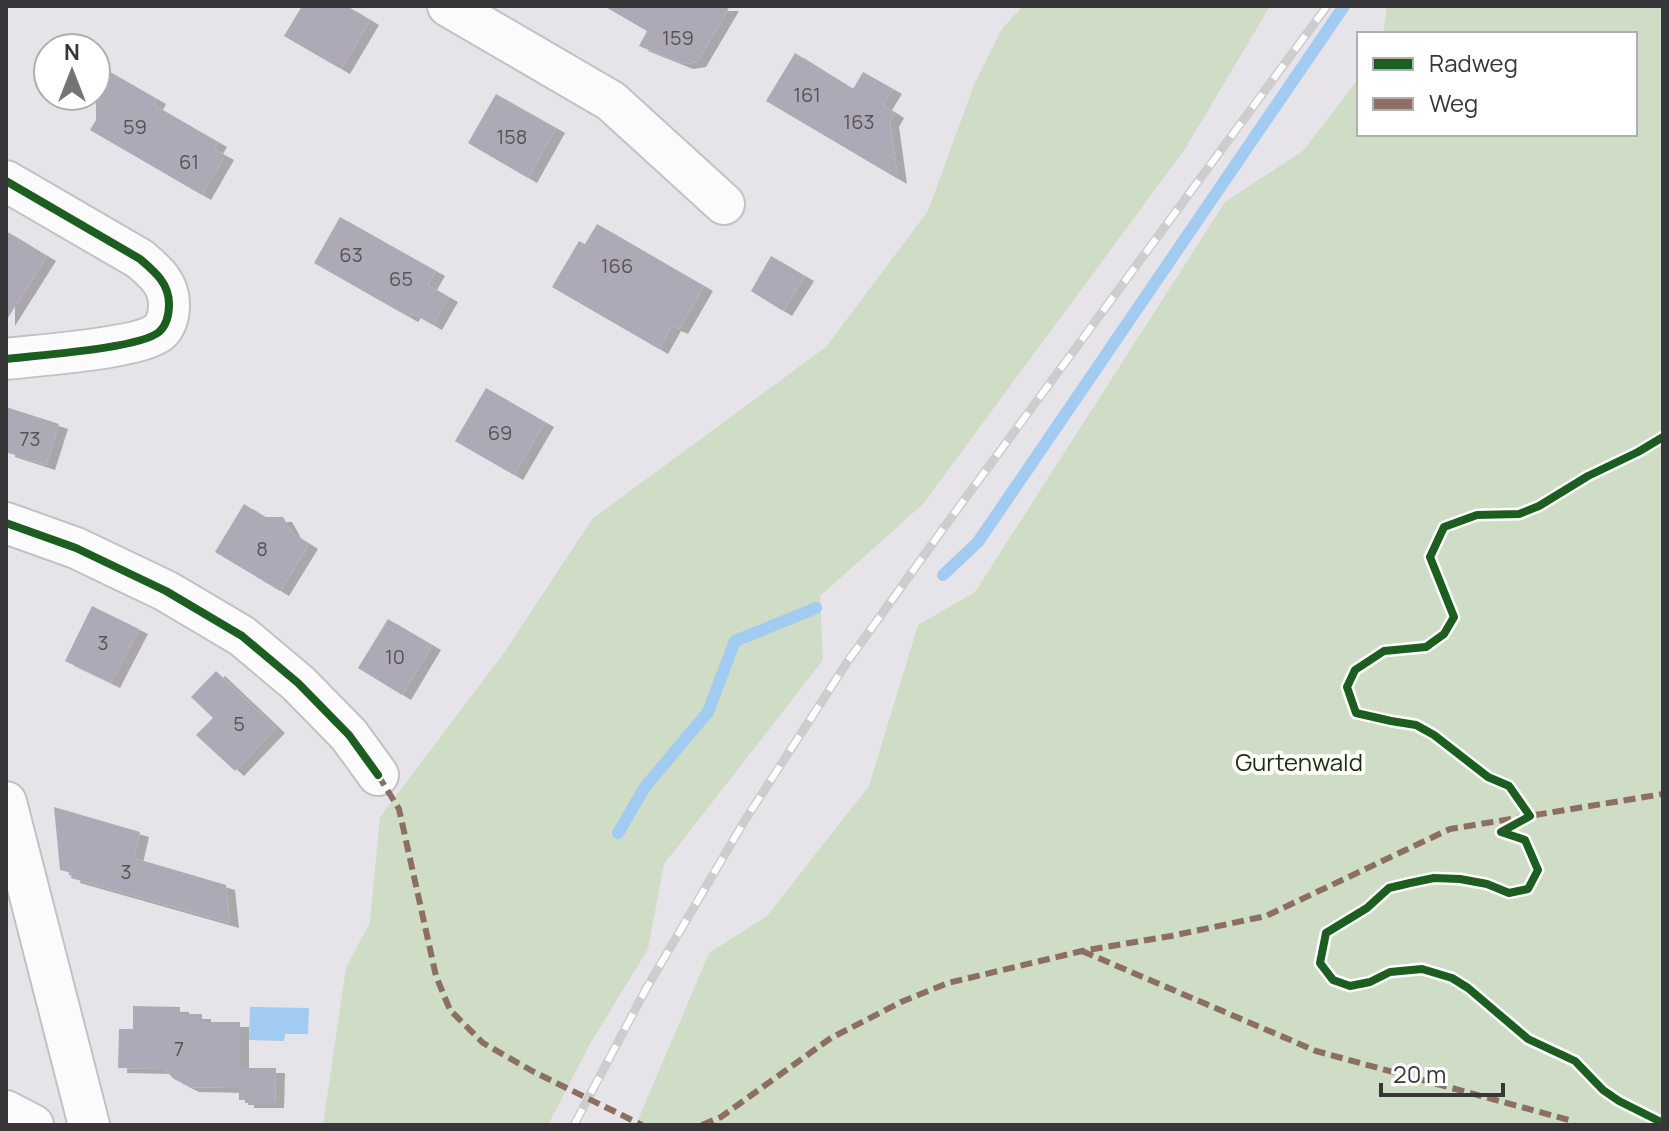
<svg xmlns="http://www.w3.org/2000/svg" width="1669" height="1131" font-family="Manrope,sans-serif">
<style>
.green{fill:#cfdcc6}
.water{fill:#a1cbf0}
.lines{fill:none;stroke-linecap:round;stroke-linejoin:round}
.stream{stroke:#a1cbf0;stroke-width:12}
.building{fill:#aea9b6;filter:url(#shadow)}
.minor-casing{stroke:#c3c1c4;stroke-width:44}
.minor{stroke:#fbfbfc;stroke-width:40}
.rail-casing{stroke:#cdcdce;stroke-width:9}
.rail{stroke:#fff;stroke-width:6;stroke-dasharray:18;stroke-linecap:butt}
.quiet{stroke:#8d6e63;stroke-width:6;stroke-dasharray:12 6;stroke-linecap:butt}
.cycleway-casing{stroke:#fff;stroke-width:13}
.cycleway{stroke:#1b5e20;stroke-width:8}
.labels{text-anchor:middle;dominant-baseline:central;stroke-width:8;stroke-linejoin:round;paint-order:stroke}
.number-label{font-size:20px;fill:#555358}
.park-label{font-size:24px;fill:#1b3001;stroke:#fff}
</style>
<defs>
<filter id="shadow"><feDropShadow dx="9" dy="5" stdDeviation="0" flood-color="#0004"/></filter>
</defs>
<rect width="100%" height="100%" fill="#e6e4e8"/>
<g class="green">
<path d="M 1023,6 L 1270,6 L 1185,149 L 923,504 L 820,596 L 823,660 L 664,864 L 648,949 L 591,1042 L 548,1125 L 323,1125 L 346,968 L 370,922 L 380,817 L 504,653 L 592,519 L 826,347 L 928,211 L 974,85 L 1002,29 Z"/>
<path d="M 1387,6 L 1663,6 L 1663,1125 L 636,1125 L 709,953 L 767,916 L 869,786 L 918,625 L 975,592 L 1225,202 L 1303,151 L 1359,78 L 1359,134 L 1635,134 L 1635,34 L 1383,34 Z"/>
</g>
<path class="water" d="M 250,1007 L 309,1008 L 308,1034 L 285,1034 L 284,1041 L 249,1040 Z"/>
<g class="lines">
<g class="stream">
<path d="M 943,575 L 978,542 L 1344,6"/>
<path d="M 618,833 L 645,787 L 708,712 L 735,641 L 816,608"/>
</g>
</g>
<g class="building">
<path d="M 302,6 L 347,6 L 370,20 L 341,69 L 284,36 Z"/>
<path d="M 604,6 L 730,6 L 697,62 L 684,64 L 639,46 L 647,31 Z"/>
<path d="M 795,53 L 853,89 L 863,72 L 893,89 L 883,105 L 895,113 L 890,122 L 898,179 L 766,101 Z"/>
<path d="M 96,64 L 157,99 L 154,105 L 218,142 L 214,149 L 225,155 L 202,195 L 90,130 L 96,120 Z"/>
<path d="M 496,94 L 556,128 L 528,178 L 468,143 Z"/>
<path d="M 340,217 L 436,271 L 428,285 L 449,297 L 433,325 L 412,313 L 409,317 L 314,263 Z"/>
<path d="M 597,224 L 704,286 L 679,329 L 672,326 L 659,349 L 552,287 L 579,241 L 585,244 Z"/>
<path d="M 6,231 L 47,256 L 6,321 Z"/>
<path d="M 771,256 L 805,276 L 783,311 L 751,291 Z"/>
<path d="M 486,388 L 545,422 L 514,475 L 455,441 Z"/>
<path d="M 6,407 L 59,424 L 46,465 L 6,452 Z"/>
<path d="M 244,504 L 265,517 L 283,517 L 292,533 L 309,544 L 280,591 L 215,552 Z"/>
<path d="M 92,606 L 139,629 L 111,683 L 65,661 Z"/>
<path d="M 388,619 L 432,645 L 402,695 L 358,668 Z"/>
<path d="M 216,671 L 276,728 L 235,771 L 196,735 L 213,718 L 191,697 Z"/>
<path d="M 54,807 L 140,832 L 134,858 L 226,885 L 230,923 L 71,878 L 72,873 L 60,870 Z"/>
<path d="M 133,1006 L 180,1007 L 180,1014 L 202,1014 L 202,1022 L 240,1022 L 240,1068 L 276,1068 L 275,1103 L 245,1103 L 245,1100 L 239,1100 L 239,1088 L 190,1087 L 174,1079 L 164,1069 L 118,1068 L 119,1029 L 133,1029 Z"/>
</g>
<g class="lines">
<g class="minor-casing">
<g id="minor">
<path d="M 448,6 L 611,101 L 724,204"/>
<path d="M 6,181 L 140,259 C 154,271 169,283 169,304 C 169,314 167,325 159,332 C 138,349 37,355 6,359"/>
<path d="M 6,523 L 76,548 L 166,591 L 242,636 L 298,683 L 349,735 L 378,775"/>
<path d="M 6,802 L 89,1125"/>
<path d="M 6,1111 L 33,1125"/>
</g>
</g>
<use href="#minor" class="minor"/>
<g class="rail-casing">
<path id="rail" d="M 574,1125 L 646,989 L 745,820 L 848,661 L 953,515 L 1327,6"/>
</g>
<use href="#rail" class="rail"/>
<g class="quiet">
<path d="M 378,775 L 399,809 L 436,976 L 450,1010 L 483,1043 L 534,1072 L 642,1125"/>
<path d="M 1082,951 L 1316,1051 L 1569,1120 L 1573,1125"/>
<path d="M 702,1125 L 721,1117 L 831,1038 L 901,1002 L 948,983 L 1082,951 L 1171,936 L 1266,916 L 1450,829 L 1663,794"/>
</g>
<g class="cycleway-casing">
<g id="cycleway">
<path d="M 6,181 L 140,259 C 154,271 169,283 169,304 C 169,314 167,325 159,332 C 138,349 37,355 6,359"/>
<path d="M 1663,437 L 1638,452 L 1588,476 L 1539,506 L 1519,514 L 1477,515 L 1444,527 L 1430,557 L 1454,617 L 1444,634 L 1426,647 L 1384,651 L 1355,670 L 1347,687 L 1356,713 L 1391,721 L 1416,725 L 1434,735 L 1488,777 L 1509,786 L 1530,816 L 1501,832 L 1525,840 L 1538,870 L 1528,889 L 1509,893 L 1487,884 L 1460,879 L 1434,878 L 1410,883 L 1389,888 L 1367,908 L 1326,933 L 1320,963 L 1333,980 L 1350,986 L 1370,982 L 1390,972 L 1422,969 L 1452,978 L 1468,988 L 1528,1039 L 1575,1061 L 1603,1090 L 1619,1101 L 1663,1123"/>
<path d="M 6,523 L 76,548 L 166,591 L 242,636 L 298,683 L 349,735 L 378,775"/>
</g>
</g>
<use href="#cycleway" class="cycleway"/>
</g>
<g class="labels">
<g class="number-label">
<text x="678" y="37">159</text>
<text x="807" y="94">161</text>
<text x="859" y="121">163</text>
<text x="135" y="126">59</text>
<text x="512" y="136">158</text>
<text x="189" y="161">61</text>
<text x="351" y="254">63</text>
<text x="617" y="265">166</text>
<text x="401" y="278">65</text>
<text x="500" y="432">69</text>
<text x="30" y="438">73</text>
<text x="262" y="548">8</text>
<text x="103" y="642">3</text>
<text x="395" y="656">10</text>
<text x="239" y="723">5</text>
<text x="126" y="871">3</text>
<text x="179" y="1048">7</text>
</g>
<g class="park-label">
<text x="1299" y="761">Gurtenwald</text>
</g>
</g>
<rect width="1669" height="1131" fill="none" stroke="#373639" stroke-width="16"/>
<rect x="1357" y="32" width="280" height="104" fill="#ffffff" stroke="#afafb0" stroke-width="2"/>
<rect x="1373" y="58" width="40" height="12" fill="#1b5e20" stroke="#afafb0" stroke-width="2"/>
<text x="1429" y="72" font-size="24" fill="#373639">Radweg</text>
<rect x="1373" y="98" width="40" height="12" fill="#8d6e63" stroke="#afafb0" stroke-width="2"/>
<text x="1429" y="112" font-size="24" fill="#373639">Weg</text>
<g transform="translate(72 72)"><circle r="38" fill="#ffffff" stroke="#afafb0" stroke-width="2"/>
<path d="M0-6L14 30L0 20L-14 30Z" fill="#747376"/>
<text y="-12" font-size="22" font-weight="bold" text-anchor="middle" fill="#373639">N</text>
</g>
<path d="M1381 1083v12h122v-12" fill="none" stroke="#373639" stroke-width="4"/>
<text x="1393" y="1083" font-size="24" fill="#373639" stroke="#ffffff" stroke-width="6" paint-order="stroke">20 m</text>
</svg>
